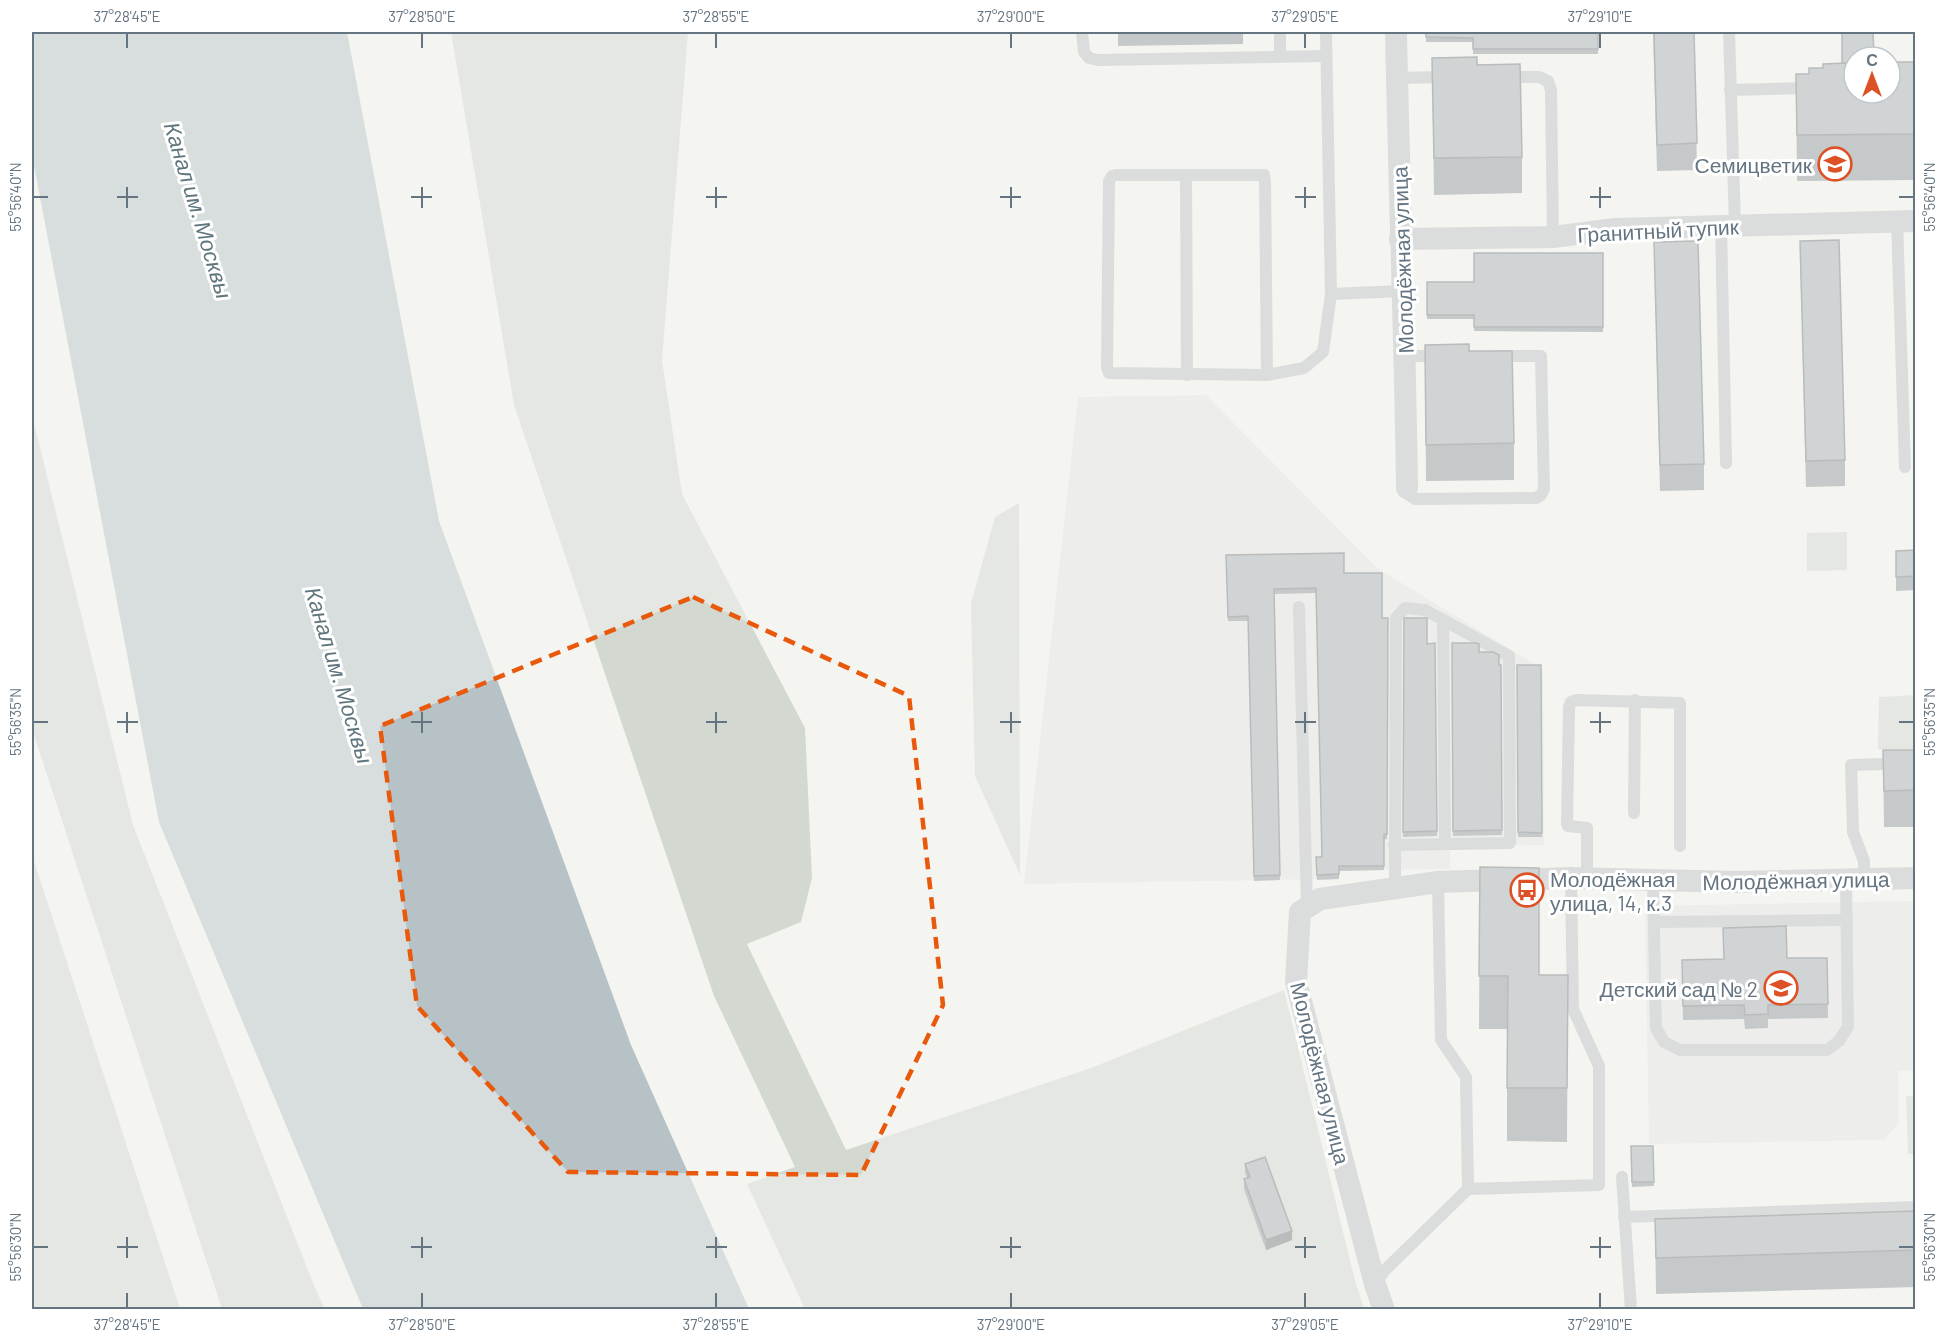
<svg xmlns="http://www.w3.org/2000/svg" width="1947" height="1341" font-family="Barlow,sans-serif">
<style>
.built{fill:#e5e6e4}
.green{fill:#d3d9d0}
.water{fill:#b7c2c7}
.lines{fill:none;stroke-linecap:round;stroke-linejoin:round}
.service{stroke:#bdc1c4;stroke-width:12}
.minor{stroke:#bdc1c4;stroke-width:22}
.wall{fill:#8d9599}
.shaded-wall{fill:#73797d}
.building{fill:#a4adb2;stroke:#73797d;stroke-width:1.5}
.marked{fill:none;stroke:#e8590c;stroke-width:4.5;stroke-dasharray:12 8;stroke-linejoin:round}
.ticks{fill:none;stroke:#647481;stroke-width:2}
.labels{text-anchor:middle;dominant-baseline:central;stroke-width:6;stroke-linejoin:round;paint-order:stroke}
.poi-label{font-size:21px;fill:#647481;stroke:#fff;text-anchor:end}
.street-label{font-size:21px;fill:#647481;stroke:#fff}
.water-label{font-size:22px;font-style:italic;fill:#5f767e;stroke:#fff}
.neatline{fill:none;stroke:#647481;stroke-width:2}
.ticks-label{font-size:15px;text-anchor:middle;fill:#647481}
</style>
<rect width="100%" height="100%" fill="#f4f4f0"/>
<g class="built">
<path d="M 1206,395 L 1377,568 L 1543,669 L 1544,845 L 1450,846 L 1450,869 L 1340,871 L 1339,879 L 1024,884 L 1078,397 Z"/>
<path d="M 1915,901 L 1915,1070 L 1898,1071 L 1899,1123 L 1884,1140 L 1649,1144 L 1645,906 Z"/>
</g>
<g class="green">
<path d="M 451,32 L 688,32 L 662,360 L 682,494 L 805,728 L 812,878 L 801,922 L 747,944 L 846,1150 L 1091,1068 L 1284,990 L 1354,1277 L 1364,1309 L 805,1309 L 747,1184 L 795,1167 L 714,996 L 514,405 Z"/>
<path d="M 32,415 L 133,825 L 315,1288 L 325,1309 L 222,1309 L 32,729 Z"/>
<path d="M 1019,503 L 1020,875 L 975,776 L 971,603 L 995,517 Z"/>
<path d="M 1847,532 L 1847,570 L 1807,571 L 1807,533 Z"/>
<path d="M 1915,695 L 1915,749 L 1878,749 L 1879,697 Z"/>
<path d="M 32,855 L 180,1309 L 32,1309 Z"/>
<path d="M 1906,1096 L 1915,1096 L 1915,1154 L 1908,1154 Z"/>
</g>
<path class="water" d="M 32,32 L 347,32 L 439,521 L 631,1045 L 749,1309 L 363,1309 L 159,822 L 32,155 Z"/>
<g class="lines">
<g class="service">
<path d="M 1082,32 L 1084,52 L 1089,58 L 1098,60 L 1325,56"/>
<path d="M 1280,32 L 1280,57"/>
<path d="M 1729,32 L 1735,225"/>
<path d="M 1505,77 L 1539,77 L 1548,81 L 1551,90 L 1553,237"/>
<path d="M 1397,78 L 1446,77"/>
<path d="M 1730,90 L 1813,88"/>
<path d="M 1186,175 L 1187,375"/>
<path d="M 1897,221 L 1905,467"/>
<path d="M 1721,225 L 1726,463"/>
<path d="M 1331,294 L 1402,291"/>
<path d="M 1405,356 L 1440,356"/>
<path d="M 1267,375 L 1265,181 L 1264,175 L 1116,175 L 1112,176 L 1109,181 L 1107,367 L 1109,373 L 1267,375 L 1304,368 L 1323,352 L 1331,294 L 1326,32"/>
<path d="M 1407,488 L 1409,495 L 1415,499 L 1536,498 L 1541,495 L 1544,489 L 1541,356 L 1496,356"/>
<path d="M 1299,607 L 1307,907"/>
<path d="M 1443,620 L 1445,844"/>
<path d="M 1634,813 L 1635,700"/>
<path d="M 1394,845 L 1510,843 L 1509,656 L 1425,610 L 1405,608 L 1396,618 L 1395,889"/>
<path d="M 1587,879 L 1587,828 L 1568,826 L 1567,824 L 1569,707 L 1571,702 L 1576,700 L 1680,703 L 1680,846"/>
<path d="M 1864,879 L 1864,861 L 1853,832 L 1851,765 L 1916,763"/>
<path d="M 1653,881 L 1656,1028 L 1664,1042 L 1680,1050 L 1827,1050 L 1839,1041 L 1848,1027 L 1846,880"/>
<path d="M 1438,882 L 1441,1040 L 1466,1077 L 1468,1189 L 1599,1185 L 1599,1066 L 1573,1009 L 1571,878"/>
<path d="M 1655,922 L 1847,920"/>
<path d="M 1622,1177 L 1631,1310"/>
<path d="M 1624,1217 L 1916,1207"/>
<path d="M 1375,1284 L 1384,1271 L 1468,1189"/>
</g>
<g class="minor">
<path d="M 1396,32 C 1399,184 1405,336 1407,488"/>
<path d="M 1400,239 L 1553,237 L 1615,229 L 1916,221"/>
<path d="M 1384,1310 L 1375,1284 L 1296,982 L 1300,912 L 1320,899 L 1438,882 L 1571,878 L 1737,882 L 1916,878"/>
</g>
</g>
<g class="wall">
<path d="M 1118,32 L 1243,32 L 1243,44 L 1118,46 Z"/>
<path d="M 1426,32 L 1598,32 L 1598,54 L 1473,54 L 1473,42 L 1426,42 Z"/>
<path d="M 1653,32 L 1694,32 L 1697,170 L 1657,171 Z"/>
<path d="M 1854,57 L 1854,93 L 1916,62 L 1916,180 L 1797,181 L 1796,74 L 1809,74 L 1823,68 L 1842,63 Z"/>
<path d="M 1432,58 L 1477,65 L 1522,157 L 1522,193 L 1434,195 Z"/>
<path d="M 1800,241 L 1845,460 L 1845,486 L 1806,487 Z"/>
<path d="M 1654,242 L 1704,464 L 1704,490 L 1660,491 Z"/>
<path d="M 1603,253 L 1603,332 L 1474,331 L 1474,319 L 1427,319 L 1427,282 L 1474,282 Z"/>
<path d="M 1425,345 L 1469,351 L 1514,443 L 1514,480 L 1426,481 Z"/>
<path d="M 1916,550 L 1916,590 L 1896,591 L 1896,551 Z"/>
<path d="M 1226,555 L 1344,573 L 1382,618 L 1388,618 L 1387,839 L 1384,839 L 1384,870 L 1339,871 L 1339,879 L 1317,880 L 1316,857 L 1322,857 L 1316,593 L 1274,594 L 1280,880 L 1254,881 L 1248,621 L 1228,621 Z"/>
<path d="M 1404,618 L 1427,644 L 1435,643 L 1437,836 L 1403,837 Z"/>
<path d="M 1452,643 L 1479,652 L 1499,665 L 1501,665 L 1502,835 L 1453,836 Z"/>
<path d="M 1517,665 L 1541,665 L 1542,837 L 1518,837 Z"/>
<path d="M 1883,750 L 1916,750 L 1916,827 L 1884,827 Z"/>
<path d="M 1480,867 L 1539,975 L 1568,975 L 1567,1142 L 1507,1141 L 1507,1029 L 1479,1029 Z"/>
<path d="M 1827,958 L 1828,1018 L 1768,1019 L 1768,1028 L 1745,1029 L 1744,1019 L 1683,1020 L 1682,960 Z"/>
<path d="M 1631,1146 L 1653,1146 L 1654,1186 L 1632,1187 Z"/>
<path d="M 1245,1164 L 1292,1240 L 1266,1250 L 1244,1189 L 1244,1179 L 1247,1178 L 1245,1173 Z"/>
<path d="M 1916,1211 L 1916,1287 L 1656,1294 L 1655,1219 Z"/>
</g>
<path class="shaded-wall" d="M 1292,1231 L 1292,1240 L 1266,1250 L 1266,1240 Z"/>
<g class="building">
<path d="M 1426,32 L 1598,32 L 1598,49 L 1473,49 L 1473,38 L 1426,37 Z"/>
<path d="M 1654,32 L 1694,32 L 1697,143 L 1657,145 Z"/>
<path d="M 1842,32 L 1873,32 L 1874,57 L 1854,57 L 1854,65 L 1846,65 L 1846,63 L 1842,63 Z"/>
<path d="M 1477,57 L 1477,65 L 1520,64 L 1522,157 L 1434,158 L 1432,58 Z"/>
<path d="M 1894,62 L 1916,62 L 1916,134 L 1797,135 L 1796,74 L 1809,74 L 1809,68 L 1823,68 L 1823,64 L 1846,63 L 1846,69 L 1854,69 L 1854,93 L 1890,93 L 1890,67 L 1894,67 Z"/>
<path d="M 1839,240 L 1845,460 L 1806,461 L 1800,241 Z"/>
<path d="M 1698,241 L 1704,464 L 1660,465 L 1654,242 Z"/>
<path d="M 1474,253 L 1603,253 L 1603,327 L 1474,327 L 1474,315 L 1427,315 L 1427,282 L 1474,282 Z"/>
<path d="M 1469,344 L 1469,351 L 1512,351 L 1514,443 L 1426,445 L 1425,345 Z"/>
<path d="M 1916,550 L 1916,576 L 1896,577 L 1896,551 Z"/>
<path d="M 1344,553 L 1344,573 L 1382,573 L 1382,618 L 1388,618 L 1387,834 L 1384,834 L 1384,866 L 1339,866 L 1339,874 L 1317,875 L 1316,857 L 1322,857 L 1316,588 L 1274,589 L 1280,875 L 1254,876 L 1248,616 L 1228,617 L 1226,555 Z"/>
<path d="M 1404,618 L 1427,618 L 1427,644 L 1435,643 L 1437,831 L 1403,832 Z"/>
<path d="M 1452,643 L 1476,643 L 1479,644 L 1479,652 L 1493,652 L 1499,655 L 1499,665 L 1501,665 L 1502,830 L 1453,831 Z"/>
<path d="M 1517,665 L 1541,665 L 1542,833 L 1518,832 Z"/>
<path d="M 1883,750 L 1916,750 L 1916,790 L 1884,791 Z"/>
<path d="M 1480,867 L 1539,868 L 1539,975 L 1568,975 L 1567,1088 L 1507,1088 L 1508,976 L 1479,976 Z"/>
<path d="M 1786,926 L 1787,958 L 1827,958 L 1828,1004 L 1768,1005 L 1768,1014 L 1745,1015 L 1744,1005 L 1683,1006 L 1682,960 L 1724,959 L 1723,928 Z"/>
<path d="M 1631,1146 L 1653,1146 L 1654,1182 L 1632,1182 Z"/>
<path d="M 1265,1157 L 1292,1231 L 1266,1240 L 1244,1179 L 1250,1177 L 1245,1164 Z"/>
<path d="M 1916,1211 L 1916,1250 L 1656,1258 L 1655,1219 Z"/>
</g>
<path d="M0 0H1947V1341H0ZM 693,597 L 909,696 L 943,1005 L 861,1175 L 568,1172 L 417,1006 L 380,726 Z" fill="#f4f4f0" fill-opacity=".55" fill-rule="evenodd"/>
<path class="marked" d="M 693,597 L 909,696 L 943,1005 L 861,1175 L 568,1172 L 417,1006 L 380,726 Z"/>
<path class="ticks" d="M 127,33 L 127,48M 422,33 L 422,48M 716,33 L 716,48M 1011,33 L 1011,48M 1305,33 L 1305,48M 1600,33 L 1600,48M 127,187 L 127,208M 422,187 L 422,208M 716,187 L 716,208M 1011,187 L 1011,208M 1305,187 L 1305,208M 1600,187 L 1600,208M 33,197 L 48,197M 117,197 L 138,197M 411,197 L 432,197M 706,197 L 727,197M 1000,197 L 1021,197M 1295,197 L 1316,197M 1590,197 L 1611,197M 1899,197 L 1914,197M 127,712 L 127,733M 422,712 L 422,733M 716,712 L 716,733M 1011,712 L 1011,733M 1305,712 L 1305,733M 1600,712 L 1600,733M 33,722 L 48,722M 117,722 L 138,722M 411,722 L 432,722M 706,722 L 727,722M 1000,722 L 1021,722M 1295,722 L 1316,722M 1590,722 L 1611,722M 1899,722 L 1914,722M 127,1237 L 127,1258M 422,1237 L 422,1258M 716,1237 L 716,1258M 1011,1237 L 1011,1258M 1305,1237 L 1305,1258M 1600,1237 L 1600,1258M 33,1247 L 48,1247M 117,1247 L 138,1247M 411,1247 L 432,1247M 706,1247 L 727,1247M 1000,1247 L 1021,1247M 1295,1247 L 1316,1247M 1590,1247 L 1611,1247M 1899,1247 L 1914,1247M 127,1293 L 127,1308M 422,1293 L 422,1308M 716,1293 L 716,1308M 1011,1293 L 1011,1308M 1305,1293 L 1305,1308M 1600,1293 L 1600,1308"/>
<defs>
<g id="school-ring" transform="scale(1.725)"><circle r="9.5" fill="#fff" stroke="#de5126" stroke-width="1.5"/><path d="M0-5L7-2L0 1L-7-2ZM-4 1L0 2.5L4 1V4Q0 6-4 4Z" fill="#de5126"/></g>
<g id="bus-ring" transform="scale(1.725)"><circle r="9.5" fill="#fff" stroke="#de5126" stroke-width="1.5"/><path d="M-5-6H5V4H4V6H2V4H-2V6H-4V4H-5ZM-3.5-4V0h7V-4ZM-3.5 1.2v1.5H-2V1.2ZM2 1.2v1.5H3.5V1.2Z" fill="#de5126"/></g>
</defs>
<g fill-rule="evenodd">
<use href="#school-ring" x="1835" y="164"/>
<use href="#bus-ring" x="1527" y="890"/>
<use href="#school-ring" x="1781" y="988"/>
</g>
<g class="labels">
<g class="poi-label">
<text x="1812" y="164">Семицветик</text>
<text x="1550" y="878" text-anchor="start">Молодёжная<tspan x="1550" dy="24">улица, 14, к.3</tspan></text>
<text x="1758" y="988">Детский сад № 2</text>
</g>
<g class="street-label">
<text transform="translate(1658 230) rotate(-3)">Гранитный тупик</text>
<text transform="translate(1402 260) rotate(-92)">Молодёжная улица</text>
<text transform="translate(1796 880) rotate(-1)">Молодёжная улица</text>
<text transform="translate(1321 1073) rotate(76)">Молодёжная улица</text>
</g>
<g class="water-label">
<text transform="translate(199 210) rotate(73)">Канал им. Москвы</text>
<text transform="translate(340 675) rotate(73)">Канал им. Москвы</text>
</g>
</g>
<rect width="1947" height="1341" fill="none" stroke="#ffffff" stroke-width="66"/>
<g transform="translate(1872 75)"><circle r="28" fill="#ffffff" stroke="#c1c7cd" stroke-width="1.5"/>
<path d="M0-4.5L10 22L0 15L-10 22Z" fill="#de5126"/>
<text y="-9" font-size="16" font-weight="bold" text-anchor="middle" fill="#647481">С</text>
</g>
<rect x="33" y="33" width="1881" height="1275" class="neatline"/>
<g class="ticks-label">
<text x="127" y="22">37°28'45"E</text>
<text x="422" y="22">37°28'50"E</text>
<text x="716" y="22">37°28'55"E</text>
<text x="1011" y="22">37°29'00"E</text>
<text x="1305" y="22">37°29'05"E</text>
<text x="1600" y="22">37°29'10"E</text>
<text transform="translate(16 197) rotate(-90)" y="5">55°56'40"N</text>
<text transform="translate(1930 197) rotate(-90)" y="5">55°56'40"N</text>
<text transform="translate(16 722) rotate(-90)" y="5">55°56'35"N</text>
<text transform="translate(1930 722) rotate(-90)" y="5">55°56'35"N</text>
<text transform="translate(16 1247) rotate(-90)" y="5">55°56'30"N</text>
<text transform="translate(1930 1247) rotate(-90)" y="5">55°56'30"N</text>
<text x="127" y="1330">37°28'45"E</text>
<text x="422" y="1330">37°28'50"E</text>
<text x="716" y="1330">37°28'55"E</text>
<text x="1011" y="1330">37°29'00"E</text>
<text x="1305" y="1330">37°29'05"E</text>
<text x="1600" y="1330">37°29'10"E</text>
</g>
</svg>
